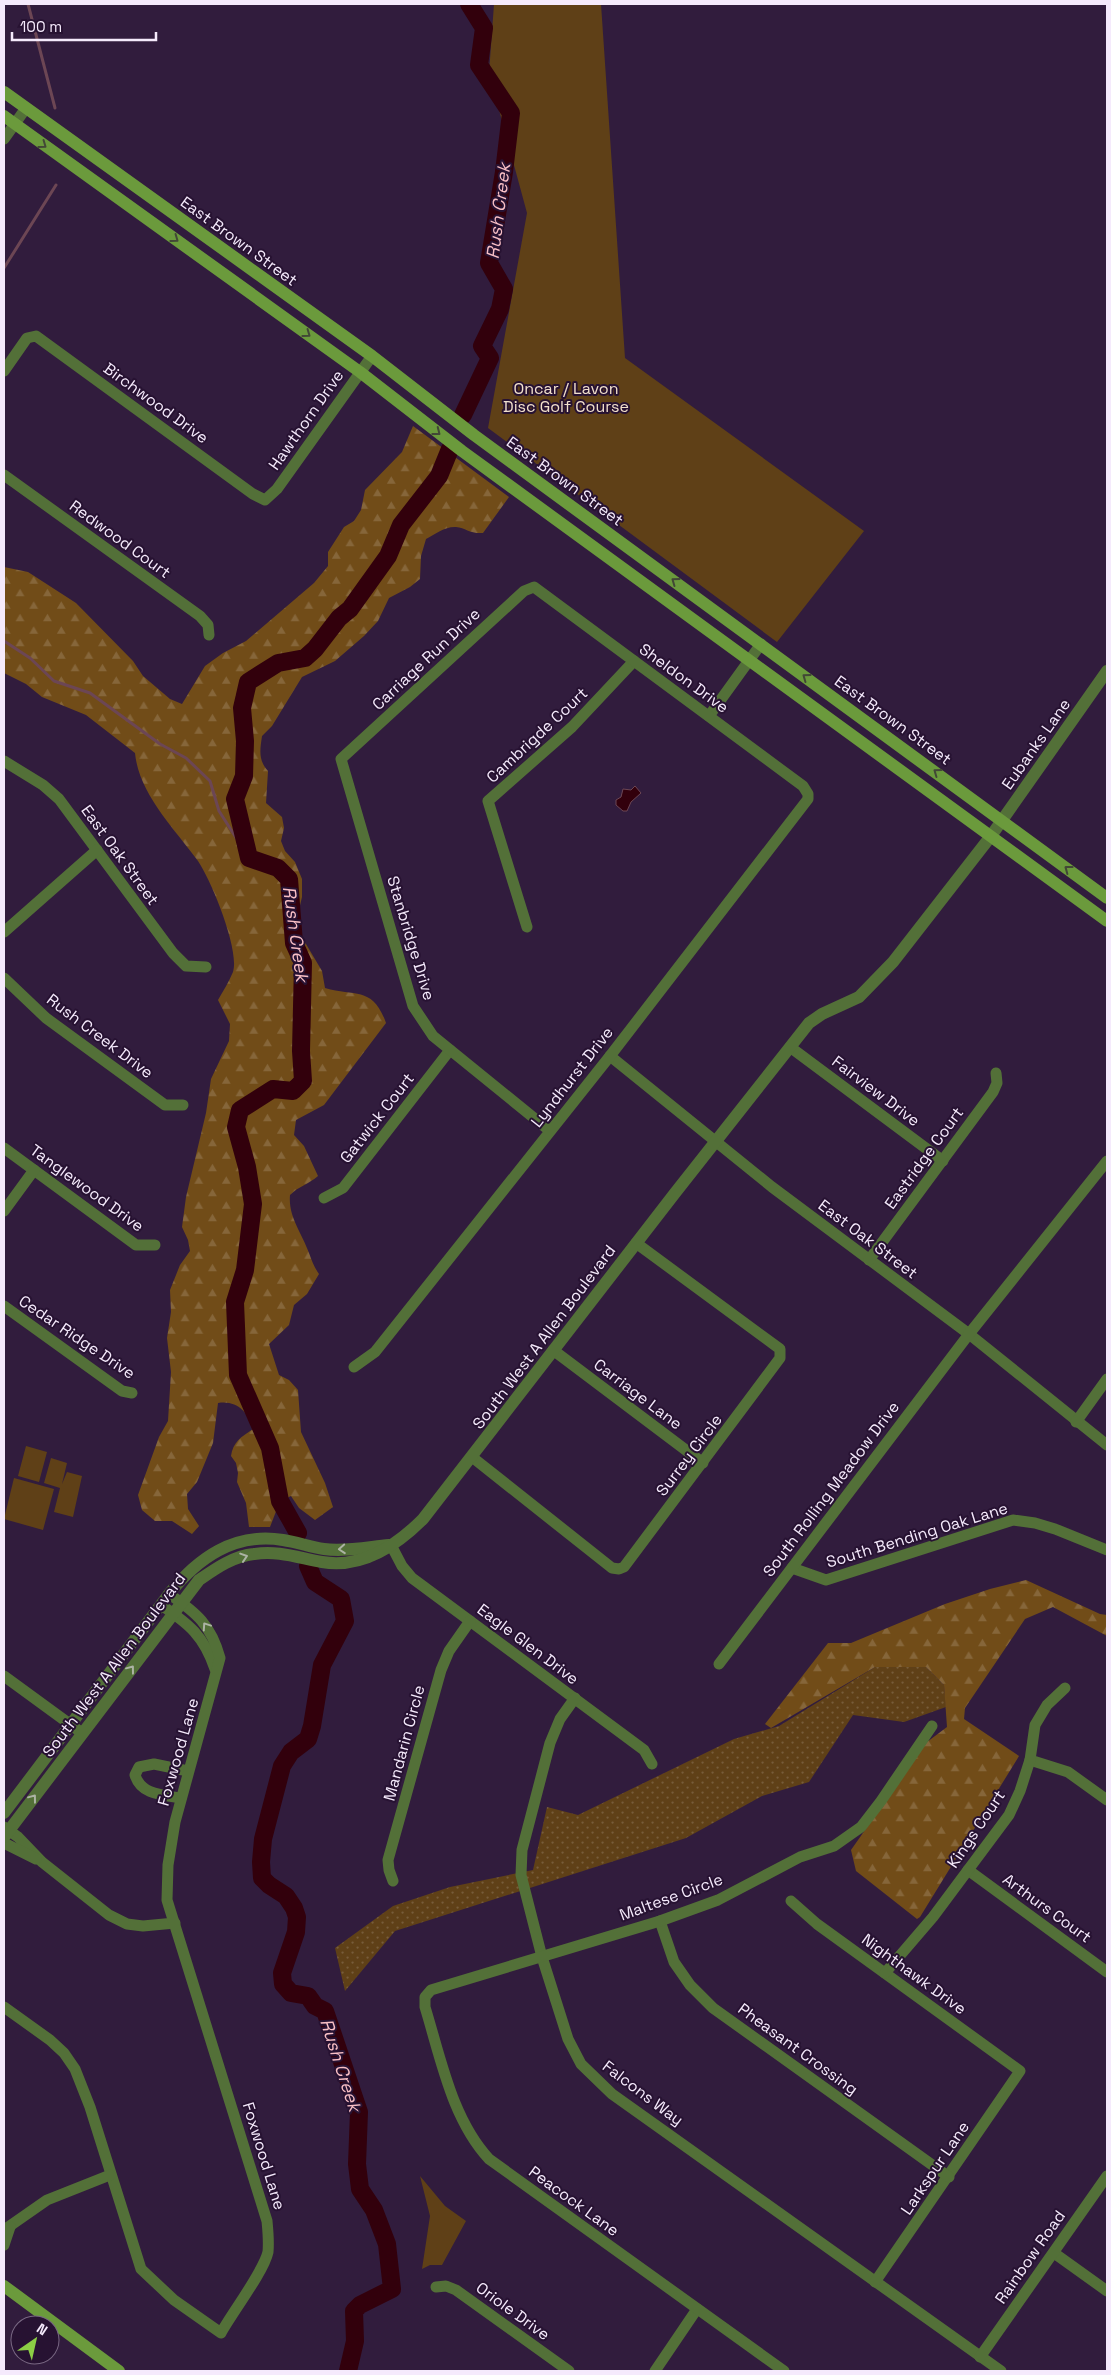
<svg xmlns="http://www.w3.org/2000/svg" width="1111" height="2375" font-family="'Space Grotesk',sans-serif">
<style>
.grass{fill:url(#grass-dots)}
.forest{fill:url(#forest-firs)}
.park{fill:#5f4017}
.water{fill:#32000c;stroke:#6c4654}
.lines{fill:none;stroke-linecap:round;stroke-linejoin:round}
.stream{stroke:#6c4654;stroke-width:3}
.river{stroke:#32000c;stroke-width:18}
.minor{stroke:#537038;stroke-width:11}
.tertiary{stroke:#537038;stroke-width:12}
.secondary{stroke:#6b9a3c;stroke-width:12}
.oneway{stroke:#424836}
.oneway2{stroke:#acb3a4}
.labels{text-anchor:middle;dominant-baseline:central;stroke-width:4;stroke-linejoin:round;paint-order:stroke}
.street-label{font-size:16px;fill:#f5eafc;stroke:#271232}
.park-label{font-size:16px;fill:#f2e0cc;stroke:#271232}
.water-label{font-size:18px;font-style:italic;fill:#f9bfc5;stroke:#271232}
</style>
<defs>
<pattern id="grass-dots" width="8" height="8" patternUnits="userSpaceOnUse" patternTransform="scale(1.25)"><rect width="8" height="8" fill="#5f4017"/><path d="M2 2h.1M6 6h.1" fill="none" stroke="#775c3a" stroke-width="1.8" stroke-linecap="round"/></pattern>
<pattern id="forest-firs" width="22" height="20" patternUnits="userSpaceOnUse" patternTransform="scale(1.25)"><rect width="22" height="20" fill="#714c18"/><path d="M5 1l3.5 6h-7zM16 11l3.5 6h-7z" fill="#86663a"/></pattern>
</defs>
<rect width="100%" height="100%" fill="#311c3d"/>
<path class="grass" d="M 875,1667 L 926,1667 L 944,1685 L 946,1707 L 904,1722 L 853,1715 L 809,1782 L 762,1796 L 686,1838 L 395,1931 L 345,1991 L 335,1948 L 393,1906 L 450,1887 L 533,1870 L 547,1807 L 578,1815 L 734,1739 L 779,1726 Z"/>
<g class="forest">
<path d="M 413,426 L 509,497 L 483,533 C 470,534 466,528 456,527 C 446,526 435,534 426,539 L 421,556 L 420,579 L 410,587 L 389,598 L 378,621 L 364,636 L 335,661 L 302,677 L 272,726 L 262,736 C 260,750 258,760 268,771 L 266,803 L 282,817 L 284,828 L 281,841 L 285,851 L 295,862 L 302,879 L 302,897 L 297,918 L 303,939 L 322,971 L 325,988 C 356,997 373,986 386,1023 L 324,1105 L 296,1120 L 294,1135 L 304,1146 L 318,1176 C 309,1184 299,1186 290,1195 C 288,1217 302,1233 309,1253 C 312,1261 314,1267 319,1274 L 307,1294 L 294,1305 L 289,1325 L 269,1344 L 279,1375 L 289,1380 L 298,1390 L 301,1432 L 325,1483 L 333,1507 L 315,1520 L 299,1508 L 291,1496 L 280,1501 L 270,1527 L 249,1527 L 246,1503 L 237,1482 L 238,1473 L 236,1463 L 231,1456 C 233,1442 241,1437 253,1429 C 248,1412 237,1400 218,1403 L 213,1443 L 197,1482 L 187,1494 L 188,1509 L 199,1526 L 192,1534 L 172,1521 L 155,1521 L 142,1510 L 138,1495 L 159,1437 L 168,1421 L 171,1372 L 167,1338 L 171,1312 L 170,1290 L 180,1265 L 190,1251 L 188,1240 L 182,1227 L 186,1197 L 206,1113 L 211,1079 L 229,1041 L 230,1024 L 218,1000 C 223,991 229,982 233,972 C 240,950 211,880 198,861 C 174,828 139,794 135,753 L 86,715 L 42,697 L 26,684 L 4,673 L 4,567 L 28,572 L 76,603 L 133,661 L 143,676 L 170,699 L 182,704 L 205,666 L 223,653 L 246,641 L 314,583 L 328,566 L 328,552 L 344,527 L 354,521 L 361,510 L 365,490 L 402,452 Z"/>
<path d="M 1026,1580 L 1100,1614 L 1107,1615 L 1107,1636 L 1053,1607 L 1025,1619 L 965,1708 L 964,1719 L 1019,1756 L 920,1917 L 917,1919 L 856,1871 L 851,1850 L 927,1742 L 947,1727 L 944,1685 L 926,1667 L 875,1667 L 771,1728 L 765,1724 L 828,1643 L 851,1643 L 945,1604 L 990,1589 Z"/>
</g>
<g class="park">
<path d="M 494,4 L 601,4 L 625,358 L 864,531 L 777,642 L 488,428 L 527,213 L 489,73 Z"/>
<path d="M 26,1446 L 47,1452 L 39,1482 L 18,1476 Z"/>
<path d="M 51,1458 L 67,1463 L 62,1484 L 67,1472 L 82,1476 L 73,1517 L 54,1512 L 60,1488 L 44,1483 Z"/>
<path d="M 14,1478 L 54,1489 L 43,1530 L 4,1519 Z"/>
<path d="M 420,2176 L 445,2206 L 466,2221 L 442,2265 L 430,2265 L 422,2269 L 430,2216 Z"/>
</g>
<path class="water" d="M 635,786 L 641,793 L 631,802 L 627,811 L 623,811 L 616,805 L 616,800 L 621,797 L 623,789 L 631,790 Z"/>
<g class="lines">
<g class="stream">
<path d="M 28,4 L 55,108"/>
<path d="M 4,268 L 56,185"/>
<path d="M 4,641 L 30,658 L 54,681 L 90,693 L 160,744 L 186,758 L 210,781 L 219,811 L 249,858"/>
</g>
<g class="river">
<path d="M 463,415 L 490,358 L 482,346 L 500,309 L 504,289 L 489,263 L 504,172 L 511,113 L 479,65 L 484,28 L 469,4"/>
<path d="M 298,1533 L 280,1501 L 270,1448 L 238,1375 L 235,1302 L 245,1270 L 253,1204 L 247,1167 L 236,1127 L 240,1110 L 273,1089 L 293,1091 L 303,1081 L 301,1051 L 303,963 L 294,943 L 289,879 L 278,868 L 249,858 L 235,799 L 244,776 L 245,741 L 242,708 L 248,682 L 278,663 L 305,658 L 315,649 L 339,618 L 350,609 L 388,556 L 401,525 L 439,476 L 450,449"/>
<path d="M 308,1566 L 315,1582 L 341,1599 L 345,1621 L 322,1665 L 312,1726 L 308,1739 L 291,1752 L 282,1766 L 263,1839 L 261,1862 L 262,1878 L 269,1885 L 286,1896 L 294,1908 L 297,1917 L 296,1932 L 282,1973 L 283,1984 L 291,1993 L 308,1996 L 315,2006 L 325,2011 L 359,2112 L 357,2164 L 360,2189 L 374,2210 L 387,2244 L 392,2289 L 360,2305 L 354,2311 L 355,2341 L 348,2371"/>
</g>
<g class="minor">
<path d="M 4,139 L 26,108"/>
<path d="M 4,371 L 27,338 L 36,336 L 253,494 L 265,500 L 277,489 L 372,356"/>
<path d="M 4,475 L 200,616 L 208,625 L 209,635"/>
<path d="M 709,716 L 761,644"/>
<path d="M 4,761 L 43,785 L 59,799 L 173,953 L 186,966 L 206,967"/>
<path d="M 527,927 L 488,801 L 572,727 L 634,661"/>
<path d="M 4,932 L 97,850"/>
<path d="M 4,978 L 46,1018 L 165,1105 L 183,1105"/>
<path d="M 790,1047 L 943,1161"/>
<path d="M 610,1056 L 772,1187 L 969,1334 L 1107,1445"/>
<path d="M 4,1148 L 136,1245 L 155,1245"/>
<path d="M 324,1198 L 343,1188 L 450,1050"/>
<path d="M 4,1211 L 34,1170"/>
<path d="M 869,1260 L 993,1092 L 997,1083 L 996,1073"/>
<path d="M 4,1306 L 122,1391 L 132,1393"/>
<path d="M 553,1350 L 703,1463"/>
<path d="M 354,1367 L 375,1352 L 610,1056 L 808,799 L 808,794 L 803,786 L 534,587 L 524,591 L 341,759 L 413,1006 L 433,1036 L 550,1131"/>
<path d="M 1076,1422 L 1107,1379"/>
<path d="M 472,1457 L 612,1568 L 619,1569 L 624,1567 L 780,1358 L 780,1349 L 636,1243"/>
<path d="M 391,1545 L 402,1566 L 412,1578 L 644,1750 L 652,1764"/>
<path d="M 792,1568 L 826,1580 L 1013,1520 L 1035,1523 L 1055,1529 L 1107,1550"/>
<path d="M 161,1605 C 189,1624 204,1636 215,1669"/>
<path d="M 719,1664 L 969,1334 L 1107,1161"/>
<path d="M 4,1676 L 82,1733"/>
<path d="M 575,1698 L 560,1719 L 550,1743 L 522,1850 L 521,1875 L 542,1957 L 568,2039 L 581,2064 L 612,2094 L 1001,2371"/>
<path d="M 1030,1760 L 1068,1772 L 1107,1800"/>
<path d="M 181,1798 C 163,1795 141,1795 135,1775 L 139,1767 L 154,1764 L 188,1771"/>
<path d="M 4,1827 L 18,1837 L 42,1862 L 109,1915 L 127,1924 L 143,1926 L 175,1923"/>
<path d="M 4,1843 L 36,1859"/>
<path d="M 968,1870 L 1107,1972"/>
<path d="M 393,1881 L 389,1870 L 388,1860 L 441,1670 L 449,1651 L 470,1621"/>
<path d="M 791,1901 L 817,1924 L 1020,2071 L 875,2282"/>
<path d="M 660,1921 L 674,1962 L 690,1985 L 713,2008 L 949,2177"/>
<path d="M 885,1973 L 933,1917 L 1009,1815 L 1020,1791 L 1030,1760 L 1035,1725 L 1047,1705 L 1065,1688"/>
<path d="M 4,2007 L 50,2040 L 64,2053 L 75,2069 L 90,2107 L 141,2269 L 174,2300 L 221,2333 C 232,2313 264,2271 268,2252 C 269,2241 268,2231 267,2221 L 167,1900 L 168,1865 L 175,1822 L 220,1658 C 211,1625 197,1613 169,1594"/>
<path d="M 4,2230 L 47,2200 L 110,2175"/>
<path d="M 4,2245 L 10,2227"/>
<path d="M 1054,2253 L 1107,2291"/>
<path d="M 436,2287 L 446,2286 L 456,2290 L 569,2371"/>
<path d="M 980,2357 L 1107,2176"/>
<path d="M 655,2371 L 697,2309"/>
<path d="M 784,2371 L 489,2159 C 452,2119 441,2059 425,2007 L 425,1997 L 431,1990 L 660,1921 L 718,1900 L 800,1857 L 834,1846 L 861,1827 L 881,1801 L 932,1726"/>
</g>
<g class="tertiary">
<path d="M 4,1813 L 169,1594 C 198,1558 234,1532 283,1540 C 297,1542 310,1547 324,1549 C 345,1552 368,1547 389,1545"/>
<path d="M 4,1837 L 199,1580 C 215,1569 233,1556 254,1554 C 278,1550 299,1558 322,1562 C 362,1569 396,1546 423,1519 L 675,1193 L 809,1023 L 822,1014 L 859,997 L 893,962 L 991,836 L 1107,671"/>
</g>
<g class="secondary">
<path d="M 4,92 L 372,356 L 474,435 L 1107,898"/>
<path d="M 4,116 L 360,372 L 462,451 L 1107,921"/>
<path d="M 4,2286 L 119,2371"/>
</g>
</g>
<defs><path id="oneway-chevron" d="M-2-3.5L2.5 0L-2 3.5" fill="none" stroke-width="1.6" stroke-linecap="round" stroke-linejoin="round" transform="scale(1.25)"/></defs>
<g class="oneway">
<use href="#oneway-chevron" transform="translate(43 145) rotate(36)"/>
<use href="#oneway-chevron" transform="translate(175 239) rotate(36)"/>
<use href="#oneway-chevron" transform="translate(307 334) rotate(36)"/>
<use href="#oneway-chevron" transform="translate(437 432) rotate(38)"/>
<use href="#oneway-chevron" transform="translate(675 581) rotate(-144)"/>
<use href="#oneway-chevron" transform="translate(806 677) rotate(-144)"/>
<use href="#oneway-chevron" transform="translate(937 772) rotate(-144)"/>
<use href="#oneway-chevron" transform="translate(1068 869) rotate(-143)"/>
</g>
<g class="oneway2">
<use href="#oneway-chevron" transform="translate(342 1549) rotate(176)"/>
<use href="#oneway-chevron" transform="translate(244 1557) rotate(-18)"/>
<use href="#oneway-chevron" transform="translate(206 1626) rotate(-124)"/>
<use href="#oneway-chevron" transform="translate(131 1669) rotate(-53)"/>
<use href="#oneway-chevron" transform="translate(33 1798) rotate(-53)"/>
</g>
<g class="labels">
<g class="street-label">
<text transform="translate(239 241) rotate(36)">East Brown Street</text>
<text transform="translate(156 403) rotate(36)">Birchwood Drive</text>
<text transform="translate(306 420) rotate(-55)">Hawthorn Drive</text>
<text transform="translate(565 481) rotate(36)">East Brown Street</text>
<text transform="translate(120 539) rotate(36)">Redwood Court</text>
<text transform="translate(426 659) rotate(-43)">Carriage Run Drive</text>
<text transform="translate(684 678) rotate(36)">Sheldon Drive</text>
<text transform="translate(893 720) rotate(36)">East Brown Street</text>
<text transform="translate(537 735) rotate(-43)">Cambrigde Court</text>
<text transform="translate(1036 744) rotate(-55)">Eubanks Lane</text>
<text transform="translate(120 855) rotate(54)">East Oak Street</text>
<text transform="translate(411 938) rotate(73)">Stanbridge Drive</text>
<text transform="translate(100 1036) rotate(37)">Rush Creek Drive</text>
<text transform="translate(572 1077) rotate(-52)">Lyndhurst Drive</text>
<text transform="translate(876 1091) rotate(37)">Fairview Drive</text>
<text transform="translate(377 1118) rotate(-52)">Gatwick Court</text>
<text transform="translate(924 1158) rotate(-54)">Eastridge Court</text>
<text transform="translate(87 1188) rotate(36)">Tanglewood Drive</text>
<text transform="translate(868 1239) rotate(37)">East Oak Street</text>
<text transform="translate(77 1337) rotate(34)">Cedar Ridge Drive</text>
<text transform="translate(544 1337) rotate(-53)">South West A Allen Boulevard</text>
<text transform="translate(638 1394) rotate(37)">Carriage Lane</text>
<text transform="translate(689 1455) rotate(-53)">Surrey Circle</text>
<text transform="translate(831 1489) rotate(-53)">South Rolling Meadow Drive</text>
<text transform="translate(917 1535) rotate(-17)">South Bending Oak Lane</text>
<text transform="translate(528 1644) rotate(37)">Eagle Glen Drive</text>
<text transform="translate(114 1665) rotate(-53)">South West A Allen Boulevard</text>
<text transform="translate(404 1743) rotate(-75)">Mandarin Circle</text>
<text transform="translate(178 1752) rotate(-74)">Foxwood Lane</text>
<text transform="translate(976 1829) rotate(-56)">Kings Court</text>
<text transform="translate(671 1897) rotate(-20)">Maltese Circle</text>
<text transform="translate(1047 1908) rotate(36)">Arthurs Court</text>
<text transform="translate(914 1974) rotate(36)">Nighthawk Drive</text>
<text transform="translate(798 2049) rotate(36)">Pheasant Crossing</text>
<text transform="translate(643 2093) rotate(37)">Falcons Way</text>
<text transform="translate(264 2156) rotate(73)">Foxwood Lane</text>
<text transform="translate(935 2168) rotate(-56)">Larkspur Lane</text>
<text transform="translate(574 2201) rotate(36)">Peacock Lane</text>
<text transform="translate(1030 2257) rotate(-55)">Rainbow Road</text>
<text transform="translate(513 2311) rotate(36)">Oriole Drive</text>
</g>
<g class="park-label">
<text x="566" y="388">Oncar / Lavon<tspan x="566" dy="18">Disc Golf Course</tspan></text>
</g>
<g class="water-label">
<text transform="translate(498 211) rotate(-83)">Rush Creek</text>
<text transform="translate(296 934) rotate(82)">Rush Creek</text>
<text transform="translate(341 2065) rotate(72)">Rush Creek</text>
</g>
</g>
<rect width="1111" height="2375" fill="none" stroke="#f5eafc" stroke-width="10"/>
<g transform="translate(35 2340) rotate(34)"><circle r="24" fill="#271232" stroke="#796883"/>
<path d="M0-4L9 19L0 12L-9 19Z" fill="#8cce45"/>
<text y="-8" font-size="14" font-weight="bold" text-anchor="middle" fill="#f5eafc">N</text>
</g>
<path d="M12 32v8h144v-8" fill="none" stroke="#f5eafc" stroke-width="2.5"/>
<text x="20" y="32" font-size="15" fill="#f5eafc" stroke="#271232" stroke-width="4" paint-order="stroke">100 m</text>
</svg>
